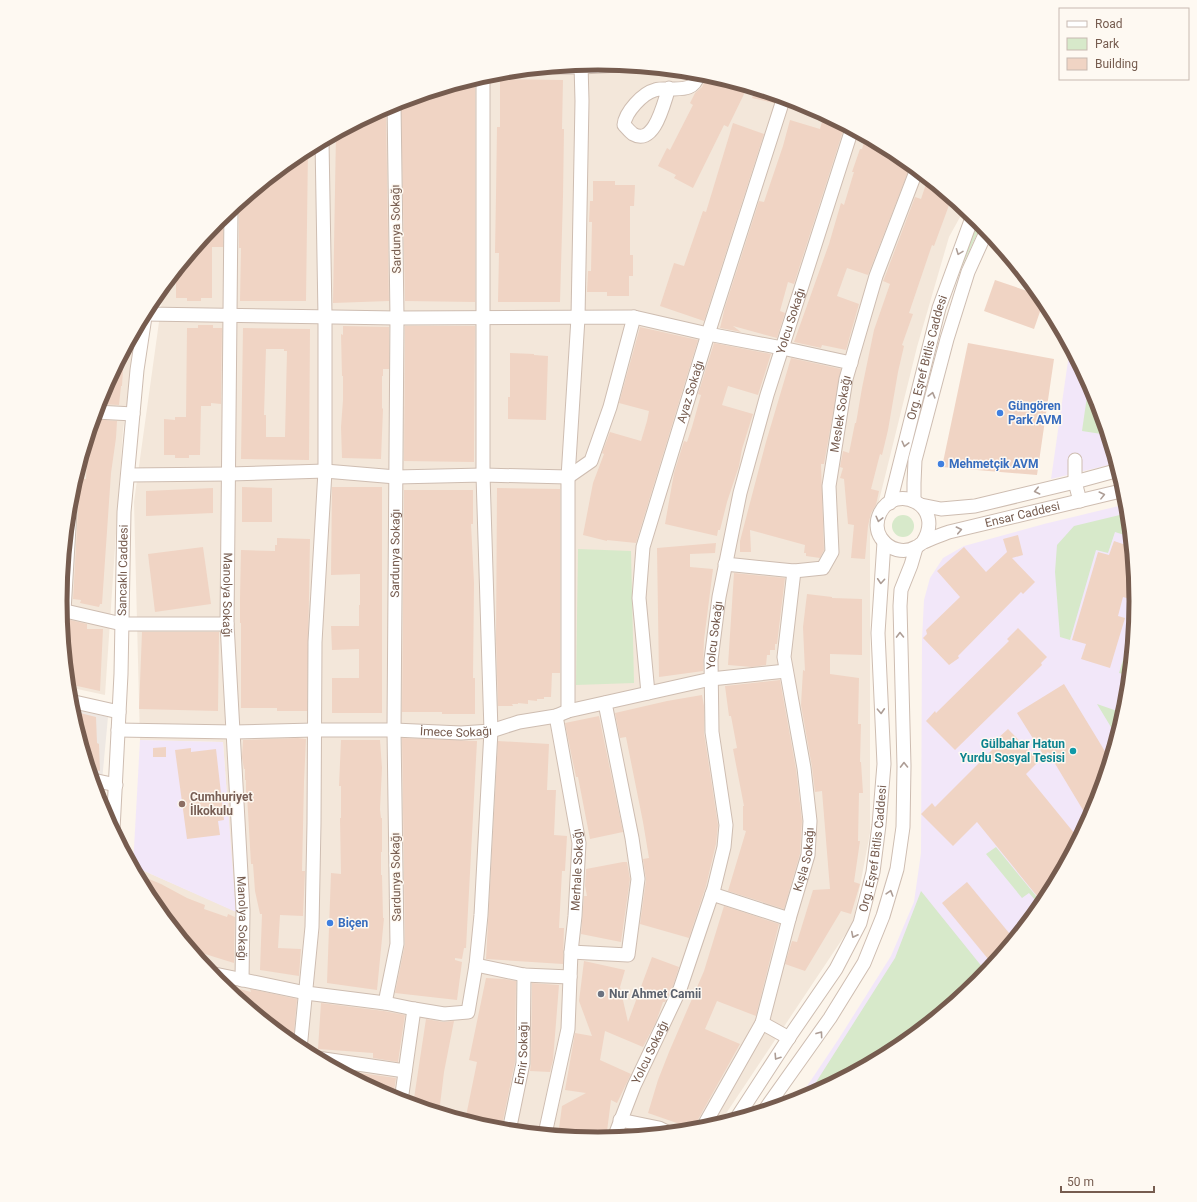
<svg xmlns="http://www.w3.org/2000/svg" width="1197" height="1202" font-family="Roboto,sans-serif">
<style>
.residential{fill:#f3e7da}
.industrial{fill:#eee8e3}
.education{fill:#f2e7f9}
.green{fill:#d7e9ca}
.building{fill:#f0d4c4;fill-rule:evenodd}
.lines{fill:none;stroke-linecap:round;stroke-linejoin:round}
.minor-casing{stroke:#cebdb1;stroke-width:15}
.minor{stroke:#fff;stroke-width:13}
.oneway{stroke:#ad9d95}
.shop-dot{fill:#3f7fe0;stroke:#fef9f2;stroke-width:1.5}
.culture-dot{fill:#0f9aa8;stroke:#fef9f2;stroke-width:1.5}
.education-dot{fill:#8d6e63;stroke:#fef9f2;stroke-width:1.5}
.worship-dot{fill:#6b7280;stroke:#fef9f2;stroke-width:1.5}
.labels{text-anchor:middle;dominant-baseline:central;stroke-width:3;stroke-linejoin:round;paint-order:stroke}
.street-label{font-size:12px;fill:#765c4f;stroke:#fef9f2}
.shop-label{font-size:12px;font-weight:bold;fill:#366cbe;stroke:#fef9f2;text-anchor:start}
.culture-label{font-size:12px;font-weight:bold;fill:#0d838f;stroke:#fef9f2;text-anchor:end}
.education-label{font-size:12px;font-weight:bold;fill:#785e54;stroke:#fef9f2;text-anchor:start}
.worship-label{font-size:12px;font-weight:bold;fill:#5b616d;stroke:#fef9f2;text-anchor:start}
.rim{fill:none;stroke:#765c4f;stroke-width:5}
</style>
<rect width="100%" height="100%" fill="#fcf5eb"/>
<g class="residential">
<path d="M 645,67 L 704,73 L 805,104 L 898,153 L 965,208 L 949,237 L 917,347 L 870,537 L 870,833 L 853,923 L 719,1124 L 703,1129 L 598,1139 L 493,1129 L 392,1098 L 299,1049 L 218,982 L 151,900 L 133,866 L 235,911 L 223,742 L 140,740 L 134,502 L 164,286 L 218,220 L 300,153 L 393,103 L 489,74 L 616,71 Z"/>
<path d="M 140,323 L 123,430 L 105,695 L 68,687 L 60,601 L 70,496 L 101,395 Z"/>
</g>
<path class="industrial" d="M 71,709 L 108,717 L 100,802 Z"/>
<g class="education">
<path d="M 1070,347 L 1096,395 L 1117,463 L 1051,479 Z"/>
<path d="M 1127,504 L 1137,601 L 1127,706 L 1096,807 L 1046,900 L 979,982 L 897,1049 L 804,1099 L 797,1101 L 838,1040 L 891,956 L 914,902 L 921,853 L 922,639 L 924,600 L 930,578 L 943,558 L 964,546 L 1044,524 Z"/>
<path d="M 140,740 L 223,742 L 236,912 L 133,866 Z"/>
</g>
<g class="green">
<path d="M 977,219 L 982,223 L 955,282 Z"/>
<path d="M 1089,382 L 1096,395 L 1108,435 L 1082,431 Z"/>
<path d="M 1128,513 L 1131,537 L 1115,532 L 1108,553 L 1096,550 L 1070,640 L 1060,637 L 1055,572 L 1057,545 L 1074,526 Z"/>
<circle cx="903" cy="526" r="11"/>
<path d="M 578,549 L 631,551 L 634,683 L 576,685 Z"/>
<path d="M 1135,621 L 1130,676 L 1119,673 Z"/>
<path d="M 1097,704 L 1120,712 L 1123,704 L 1127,705 L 1117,737 Z"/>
<path d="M 996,847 L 1041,902 L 1048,896 L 1041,907 L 1029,893 L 1022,898 L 986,854 Z"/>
<path d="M 921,891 L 983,968 L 875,1061 L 806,1098 L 895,958 Z"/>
</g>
<g class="building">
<path d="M 708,74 L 725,79 L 746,90 L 728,127 L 724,125 L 693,188 L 674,178 L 676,175 L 658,166 L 667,148 L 670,150 L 693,105 L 690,103 L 695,93 L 702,87 Z"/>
<path d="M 500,79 L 563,80 L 562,129 L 564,129 L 563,196 L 560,302 L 498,302 L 499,253 L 495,253 L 496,195 L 497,127 L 500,127 Z"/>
<path d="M 470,80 L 475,80 L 475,302 L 405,301 L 401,101 Z"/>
<path d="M 756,89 L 776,95 L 774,103 L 752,98 Z"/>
<path d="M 386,107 L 389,301 L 333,303 L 336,134 Z"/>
<path d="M 824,114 L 845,125 L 794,284 L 788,282 L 780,311 L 785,313 L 777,338 L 733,326 L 741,332 L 720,328 L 725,307 L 759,201 L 764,202 L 783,146 L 790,120 L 820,129 Z"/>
<path d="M 733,123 L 764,134 L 704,321 L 660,306 L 674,263 L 684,266 L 703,211 L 706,212 Z"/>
<path d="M 866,136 L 898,153 L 911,164 L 868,275 L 847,268 L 837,296 L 859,304 L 846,350 L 822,345 L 821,348 L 794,342 L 829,244 L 841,203 L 844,205 L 854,172 L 852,172 L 860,149 L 862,149 Z"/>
<path d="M 308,148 L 306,301 L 240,301 L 241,248 L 239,248 L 239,209 L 237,204 L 300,153 Z"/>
<path d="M 928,178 L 952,197 L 934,246 L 932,245 L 909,313 L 913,314 L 902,345 L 904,346 L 898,372 L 888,430 L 882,455 L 880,454 L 871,489 L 879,491 L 876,505 L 871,513 L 868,526 L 865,559 L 851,558 L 854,525 L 848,524 L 844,479 L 840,478 L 843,468 L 840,467 L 843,451 L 849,453 L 855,423 L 856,423 L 862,388 L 874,330 L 890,284 L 883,281 L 884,279 L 915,197 L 921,199 Z"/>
<path d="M 593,181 L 615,181 L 615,185 L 635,185 L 634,206 L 630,206 L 630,255 L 633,255 L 633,276 L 629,276 L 629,296 L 607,296 L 607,292 L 587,292 L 588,271 L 591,271 L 592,222 L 589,222 L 590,201 L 593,201 Z"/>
<path d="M 223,216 L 223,247 L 212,247 L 212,298 L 201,298 L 201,301 L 187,301 L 187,298 L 176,298 L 176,271 L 218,220 Z"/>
<path d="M 995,280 L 1042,296 L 1044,300 L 1034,329 L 984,311 Z"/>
<path d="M 198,325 L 213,325 L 213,328 L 222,328 L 221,404 L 211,403 L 211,406 L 201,406 L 200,455 L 189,455 L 189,458 L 175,458 L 175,455 L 164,455 L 164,419 L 175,420 L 175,417 L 186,417 L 187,328 L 198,328 Z"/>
<path d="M 343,326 L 389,327 L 389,369 L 383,369 L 383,376 L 382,376 L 382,408 L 383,409 L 381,459 L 342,458 L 341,427 L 343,400 L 343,376 L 342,376 L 341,334 L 343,335 Z"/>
<path d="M 405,326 L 475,326 L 474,462 L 404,461 Z"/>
<path d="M 640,327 L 698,340 L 636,543 L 607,540 L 607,541 L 583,535 L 593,483 L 604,454 L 602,453 L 610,432 L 641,441 L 647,421 L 649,411 L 619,403 Z"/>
<path d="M 243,328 L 310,329 L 309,460 L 241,459 ZM 266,349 L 284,349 L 284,351 L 287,351 L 285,437 L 266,437 L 266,415 L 264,415 Z"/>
<path d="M 714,343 L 771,354 L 758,395 L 728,386 L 722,405 L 753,414 L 742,449 L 739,466 L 727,502 L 720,530 L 718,530 L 717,536 L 665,524 L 674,473 L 684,441 L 687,442 L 692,427 L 701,395 L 698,394 Z"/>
<path d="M 968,343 L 1054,359 L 1037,475 L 942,467 Z"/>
<path d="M 124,352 L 122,386 L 121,386 L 119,405 L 98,404 L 101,395 Z"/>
<path d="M 510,353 L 534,354 L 534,355 L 548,356 L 546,420 L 508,419 L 508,397 L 510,397 Z"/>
<path d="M 791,358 L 841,369 L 824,464 L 821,464 L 824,550 L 820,558 L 806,556 L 806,553 L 804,553 L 805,545 L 750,530 L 751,552 L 740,552 L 740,541 L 751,499 L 766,442 Z"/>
<path d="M 94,419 L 117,421 L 116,438 L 111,473 L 102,604 L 100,604 L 99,607 L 80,603 L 81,600 L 73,599 L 79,493 L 78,489 L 73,486 L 76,478 L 86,479 L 88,438 Z"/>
<path d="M 242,487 L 272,488 L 272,522 L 242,522 Z"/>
<path d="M 332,487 L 382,487 L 382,713 L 332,713 L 332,678 L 359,678 L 359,649 L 332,650 L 331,626 L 359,626 L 359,605 L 360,605 L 360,574 L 331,575 Z"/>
<path d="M 213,488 L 213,513 L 146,516 L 146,491 Z"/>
<path d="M 497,488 L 560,489 L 560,673 L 552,673 L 551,697 L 544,697 L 544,699 L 537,699 L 537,701 L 528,700 L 528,704 L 518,703 L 518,704 L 512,704 L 513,706 L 498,706 L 496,639 Z"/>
<path d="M 404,490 L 473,490 L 473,524 L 471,524 L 474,583 L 473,678 L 475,678 L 475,714 L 442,714 L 442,712 L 402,712 Z"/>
<path d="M 1018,535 L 1023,555 L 1012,558 L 1035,582 L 1023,594 L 1021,592 L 958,656 L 959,658 L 949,665 L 923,638 L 927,634 L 926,630 L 960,597 L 937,571 L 964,547 L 986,572 L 1007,552 L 1003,539 Z"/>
<path d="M 277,538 L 310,539 L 307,711 L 277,711 L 277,708 L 241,708 L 241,623 L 240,623 L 240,598 L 241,550 L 275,551 L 275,545 L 277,545 Z"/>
<path d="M 1114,541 L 1132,547 L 1135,583 L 1130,599 L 1123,597 L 1118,616 L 1125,618 L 1110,668 L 1081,659 L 1086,644 L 1072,640 L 1098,552 L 1109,555 Z"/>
<path d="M 716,543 L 715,553 L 690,554 L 690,567 L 713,569 L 704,640 L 703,671 L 659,677 L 657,548 Z"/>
<path d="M 203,547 L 211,604 L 155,612 L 148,554 Z"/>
<path d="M 734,573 L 785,578 L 777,644 L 775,644 L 775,650 L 770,650 L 770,655 L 767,655 L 766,665 L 752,667 L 728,665 Z"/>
<path d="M 807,594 L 832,597 L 832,598 L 862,599 L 862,655 L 830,654 L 830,674 L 859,678 L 858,724 L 861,724 L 860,762 L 861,762 L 863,793 L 859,793 L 858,841 L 860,841 L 854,882 L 860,884 L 851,914 L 841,911 L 805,971 L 785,964 L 792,941 L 797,942 L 813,890 L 830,889 L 822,791 L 815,792 L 812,767 L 801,705 L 803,670 L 805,671 L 803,627 Z"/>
<path d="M 62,618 L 87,624 L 87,629 L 103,629 L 100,691 L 68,684 Z"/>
<path d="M 1018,628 L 1047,657 L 1041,663 L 1042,665 L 955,750 L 926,721 L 935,711 L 936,713 L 1009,641 L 1007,639 Z"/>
<path d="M 142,632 L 219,632 L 218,711 L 139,709 Z"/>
<path d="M 780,680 L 796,769 L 802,821 L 800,854 L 784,909 L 728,891 L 746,831 L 743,830 L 743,806 L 744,806 L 733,749 L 737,748 L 731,716 L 729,716 L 725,686 Z"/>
<path d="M 1064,684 L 1106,753 L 1114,747 L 1096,807 L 1089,820 L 1048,752 L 1044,756 L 1017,713 Z"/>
<path d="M 702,695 L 704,706 L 704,733 L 718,825 L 716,844 L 706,886 L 689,938 L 640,924 L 646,880 L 643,859 L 649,858 L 643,822 L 626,737 L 620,738 L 615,713 L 667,701 Z"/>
<path d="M 72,711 L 96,717 L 97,743 L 99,744 L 100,771 L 89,768 Z"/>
<path d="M 599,716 L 623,832 L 590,839 L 578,777 L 576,777 L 572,758 L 565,723 Z"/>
<path d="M 1008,729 L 1039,761 L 1026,774 L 1079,839 L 1049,895 L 1041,901 L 977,822 L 953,846 L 921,814 L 932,803 L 935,807 L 1000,742 L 997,739 Z"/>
<path d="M 298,738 L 306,739 L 304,782 L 302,871 L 305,871 L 303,916 L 280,915 L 278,948 L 301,949 L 299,976 L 260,970 L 262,914 L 260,914 L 255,891 L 253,864 L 251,864 L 247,795 L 246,795 L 246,780 L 245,780 L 245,769 L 244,769 L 242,757 L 243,740 Z"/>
<path d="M 402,738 L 477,741 L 466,948 L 464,948 L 462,959 L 455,958 L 455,960 L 462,962 L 457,1000 L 395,993 L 405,944 Z"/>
<path d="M 341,740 L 380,740 L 382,768 L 380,809 L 381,818 L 382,818 L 382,852 L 381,852 L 381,875 L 382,875 L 383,918 L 384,918 L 377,990 L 327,983 L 331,873 L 341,874 L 340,818 L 341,818 L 341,786 L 339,786 Z"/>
<path d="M 498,741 L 549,744 L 547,790 L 556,790 L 554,835 L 567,836 L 565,871 L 562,871 L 559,928 L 564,928 L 563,964 L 486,959 Z"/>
<path d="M 166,747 L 166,757 L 153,757 L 153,748 Z"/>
<path d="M 191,748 L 191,752 L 216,749 L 224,820 L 218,821 L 220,835 L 187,839 L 175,750 Z"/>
<path d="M 623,862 L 627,862 L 630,879 L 621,942 L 581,934 L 584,896 L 587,896 L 585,886 L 586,869 Z"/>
<path d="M 137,874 L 161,884 L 187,898 L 205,905 L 204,909 L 227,917 L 228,914 L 235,917 L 234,963 L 192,950 L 151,900 Z"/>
<path d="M 967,882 L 1014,939 L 993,965 L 942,903 Z"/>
<path d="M 724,906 L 779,924 L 756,1016 L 717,1001 L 705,1029 L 740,1044 L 695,1125 L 694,1129 L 648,1113 L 658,1080 L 669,1052 L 704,971 Z"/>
<path d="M 652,957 L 679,967 L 673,986 L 665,1002 L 663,1002 L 656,1022 L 643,1047 L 605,1031 L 600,1060 L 631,1074 L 617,1103 L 611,1100 L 606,1139 L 558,1136 L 562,1106 L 586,1093 L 565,1090 L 575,1033 L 592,1036 L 579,1001 L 584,961 L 625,970 L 620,987 L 628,1022 Z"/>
<path d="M 486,978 L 504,979 L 516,981 L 515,1062 L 501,1130 L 493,1129 L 465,1121 L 477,1062 L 469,1060 Z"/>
<path d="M 532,983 L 559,985 L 553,1060 L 550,1072 L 530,1071 L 531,1063 Z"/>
<path d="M 220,984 L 251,992 L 250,989 L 297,999 L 293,1043 Z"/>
<path d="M 321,1003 L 384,1011 L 405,1015 L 398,1062 L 373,1058 L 373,1053 L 318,1049 Z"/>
<path d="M 426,1019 L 443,1022 L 454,1021 L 444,1072 L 439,1113 L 413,1105 Z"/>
<path d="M 339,1070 L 396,1078 L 393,1099 L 392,1098 Z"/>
</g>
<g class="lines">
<g class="minor-casing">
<g id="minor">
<path d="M 550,67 L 581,67 L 620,65"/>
<path d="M 669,88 C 664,101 655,147 633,134 C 630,132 627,128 624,125 C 625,112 643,93 655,90 C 665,87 680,91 689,87 C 695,85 698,78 700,72"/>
<path id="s1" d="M 231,209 L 227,624 L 243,910 L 242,980"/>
<path d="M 146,314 L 397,318 L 634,317 L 708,334 L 782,348 L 851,363"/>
<path d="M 96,412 L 133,414"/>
<path d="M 1075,460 L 1075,482 L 1080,501"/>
<path d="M 128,475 L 229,474 L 325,471 L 396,477 L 483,475 L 568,477 L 591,461 L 610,407 L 634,317"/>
<path d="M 914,501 L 914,483 L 915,460 L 947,339 L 968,272 L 987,230"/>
<path id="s2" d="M 890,503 L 939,308 L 973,215"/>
<path d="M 921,505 L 941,509 L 975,506 L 1075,482 L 1119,470"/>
<path id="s3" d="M 923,542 C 946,505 895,482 880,513 C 876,521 876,531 881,538 C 889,550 904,554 916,547 C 919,546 921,543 924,542 C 932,538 941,535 949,532 L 1125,490"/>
<path id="s4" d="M 725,564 L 794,571 L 823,568 L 832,552 L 829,486 L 846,379 L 876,276 L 917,169"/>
<path d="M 61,610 L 122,624 L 227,624"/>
<path d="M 64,611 L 71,493"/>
<path id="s5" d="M 648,693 L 639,598 L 643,547 L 708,334 L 784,97"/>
<path d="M 70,701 L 119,712"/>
<path d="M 568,711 L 568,477 L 578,318 L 582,101 L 581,64"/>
<path id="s6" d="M 118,730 L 234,732 L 314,730 L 394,730 L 461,733 L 491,731 L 519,722 L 556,716 L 568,711 L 711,679 L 786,671"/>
<path d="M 93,780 L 116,785"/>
<path id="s7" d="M 113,830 L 121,674 L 124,512 L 137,370 L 146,310"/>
<path d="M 712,894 L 789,919"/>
<path d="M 571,952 L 628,955 L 638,879 L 632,838 L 605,703"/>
<path d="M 476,965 L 524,975 L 570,977"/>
<path d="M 210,973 L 306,993 L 385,1003 L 414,1009 L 444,1014 L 468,1012 L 476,965 L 481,915 L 491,731 L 483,475 L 483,76"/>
<path id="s8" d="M 385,1003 L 397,944 L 394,730 L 397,318 L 394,103"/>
<path d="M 762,1023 L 789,1038"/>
<path d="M 300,1049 L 312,927 L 314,823 L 315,642 L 325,471 L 325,316 L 322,141"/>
<path d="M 317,1058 L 405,1071"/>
<path d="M 401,1101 L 414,1009"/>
<path d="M 764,1111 L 830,1018 L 864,963 L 883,916 L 897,869 L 903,827 L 904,766 L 900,606 L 901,590 L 911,565 L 916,548"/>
<path id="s9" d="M 736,1119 L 792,1033 L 836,969 L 860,923 L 873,872 L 879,825 L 884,764 L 878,633 L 884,542"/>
<path d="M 620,1120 L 659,1128 L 669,1133"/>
<path id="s10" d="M 702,1129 L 762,1023 L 789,919 L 808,855 L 810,821 L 804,768 L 784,657 L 794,571"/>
<path id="s11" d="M 509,1131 L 523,1063 L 524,975"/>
<path id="s12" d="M 545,1134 L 568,1029 L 571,952 L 575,916 L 579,843 L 556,716"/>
<path id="s13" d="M 614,1138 L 634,1086 L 680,989 L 714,888 L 724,847 L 726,825 L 712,732 L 711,660 L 719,597 L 740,493 L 767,395 L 852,129"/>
</g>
</g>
<use href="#minor" class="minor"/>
</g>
<defs><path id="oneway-chevron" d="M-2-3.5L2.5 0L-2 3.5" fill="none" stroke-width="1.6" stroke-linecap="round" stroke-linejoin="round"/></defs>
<g class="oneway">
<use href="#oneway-chevron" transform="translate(959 252) rotate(111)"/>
<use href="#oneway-chevron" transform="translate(932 395) rotate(-75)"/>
<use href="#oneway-chevron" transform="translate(905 444) rotate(104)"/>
<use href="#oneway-chevron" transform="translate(1037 491) rotate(167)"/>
<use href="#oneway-chevron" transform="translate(1102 495) rotate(-14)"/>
<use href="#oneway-chevron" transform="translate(879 519) rotate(104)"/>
<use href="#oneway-chevron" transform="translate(959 530) rotate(-12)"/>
<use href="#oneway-chevron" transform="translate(881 581) rotate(94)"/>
<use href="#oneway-chevron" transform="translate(900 635) rotate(-91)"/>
<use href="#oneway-chevron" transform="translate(881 711) rotate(87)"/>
<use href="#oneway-chevron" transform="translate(904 765) rotate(-91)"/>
<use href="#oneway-chevron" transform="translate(890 893) rotate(-73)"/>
<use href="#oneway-chevron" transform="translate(854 935) rotate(117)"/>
<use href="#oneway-chevron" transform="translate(820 1034) rotate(-54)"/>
<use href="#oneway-chevron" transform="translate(777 1057) rotate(123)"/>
</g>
<g class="shop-dot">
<circle cx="1000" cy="413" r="4"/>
<circle cx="941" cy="464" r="4"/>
<circle cx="330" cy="923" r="4"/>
</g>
<circle class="culture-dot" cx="1073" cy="751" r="4"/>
<circle class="education-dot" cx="182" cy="804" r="4"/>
<circle class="worship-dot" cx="601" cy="994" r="4"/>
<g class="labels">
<g class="street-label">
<text transform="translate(396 229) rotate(-91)">Sardunya Sokağı</text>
<text stroke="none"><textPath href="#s13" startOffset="849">Yolcu Sokağı</textPath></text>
<text stroke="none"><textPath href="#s2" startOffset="150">Org. Eşref Bitlis Caddesi</textPath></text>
<text stroke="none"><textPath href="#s5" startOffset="309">Ayaz Sokağı</textPath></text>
<text stroke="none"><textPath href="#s4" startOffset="256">Meslek Sokağı</textPath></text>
<text stroke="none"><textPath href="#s3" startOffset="266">Ensar Caddesi</textPath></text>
<text stroke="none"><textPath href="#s8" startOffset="451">Sardunya Sokağı</textPath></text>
<text stroke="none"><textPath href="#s7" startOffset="260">Sancaklı Caddesi</textPath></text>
<text stroke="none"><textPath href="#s1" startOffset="386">Manolya Sokağı</textPath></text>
<text stroke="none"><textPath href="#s13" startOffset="525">Yolcu Sokağı</textPath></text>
<text stroke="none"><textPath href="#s6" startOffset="338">İmece Sokağı</textPath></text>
<text stroke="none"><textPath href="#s9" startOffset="308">Org. Eşref Bitlis Caddesi</textPath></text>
<text stroke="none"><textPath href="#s10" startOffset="291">Kışla Sokağı</textPath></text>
<text stroke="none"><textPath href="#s12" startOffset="267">Merhale Sokağı</textPath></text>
<text transform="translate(396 877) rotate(-91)">Sardunya Sokağı</text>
<text stroke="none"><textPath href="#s1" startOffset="710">Manolya Sokağı</textPath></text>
<text stroke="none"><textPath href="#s13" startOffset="93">Yolcu Sokağı</textPath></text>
<text stroke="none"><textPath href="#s11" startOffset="79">Emir Sokağı</textPath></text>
</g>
<g class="shop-label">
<text x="1008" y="406">Güngören<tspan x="1008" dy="14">Park AVM</tspan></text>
<text x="949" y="464">Mehmetçik AVM</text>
<text x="338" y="923">Biçen</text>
</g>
<g class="culture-label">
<text x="1065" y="744">Gülbahar Hatun<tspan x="1065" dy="14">Yurdu Sosyal Tesisi</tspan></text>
</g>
<g class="education-label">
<text x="190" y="797">Cumhuriyet<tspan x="190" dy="14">İlkokulu</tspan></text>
</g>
<g class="worship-label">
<text x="609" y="994">Nur Ahmet Camii</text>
</g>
</g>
<path d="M0 0H1197V1202H0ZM67 601a531 531 0 1 1 1062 0a531 531 0 1 1-1062 0Z" fill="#fef9f2" fill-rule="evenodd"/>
<path class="rim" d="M67 601a531 531 0 1 1 1062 0a531 531 0 1 1-1062 0Z"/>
<rect x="1059" y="8" width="130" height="72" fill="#fef9f2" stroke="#c8bab1"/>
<rect x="1067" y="21" width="20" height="6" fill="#ffffff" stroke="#c8bab1"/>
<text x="1095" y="28" font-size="12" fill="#765c4f">Road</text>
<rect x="1067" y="38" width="20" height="12" fill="#d7e9ca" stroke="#c8bab1"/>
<text x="1095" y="48" font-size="12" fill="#765c4f">Park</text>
<rect x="1067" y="58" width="20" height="12" fill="#f0d4c4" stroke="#c8bab1"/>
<text x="1095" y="68" font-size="12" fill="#765c4f">Building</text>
<path d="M1061 1186v6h93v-6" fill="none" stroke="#765c4f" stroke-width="2"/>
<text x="1067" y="1186" font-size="12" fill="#765c4f" stroke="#fef9f2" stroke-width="3" paint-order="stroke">50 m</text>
</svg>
